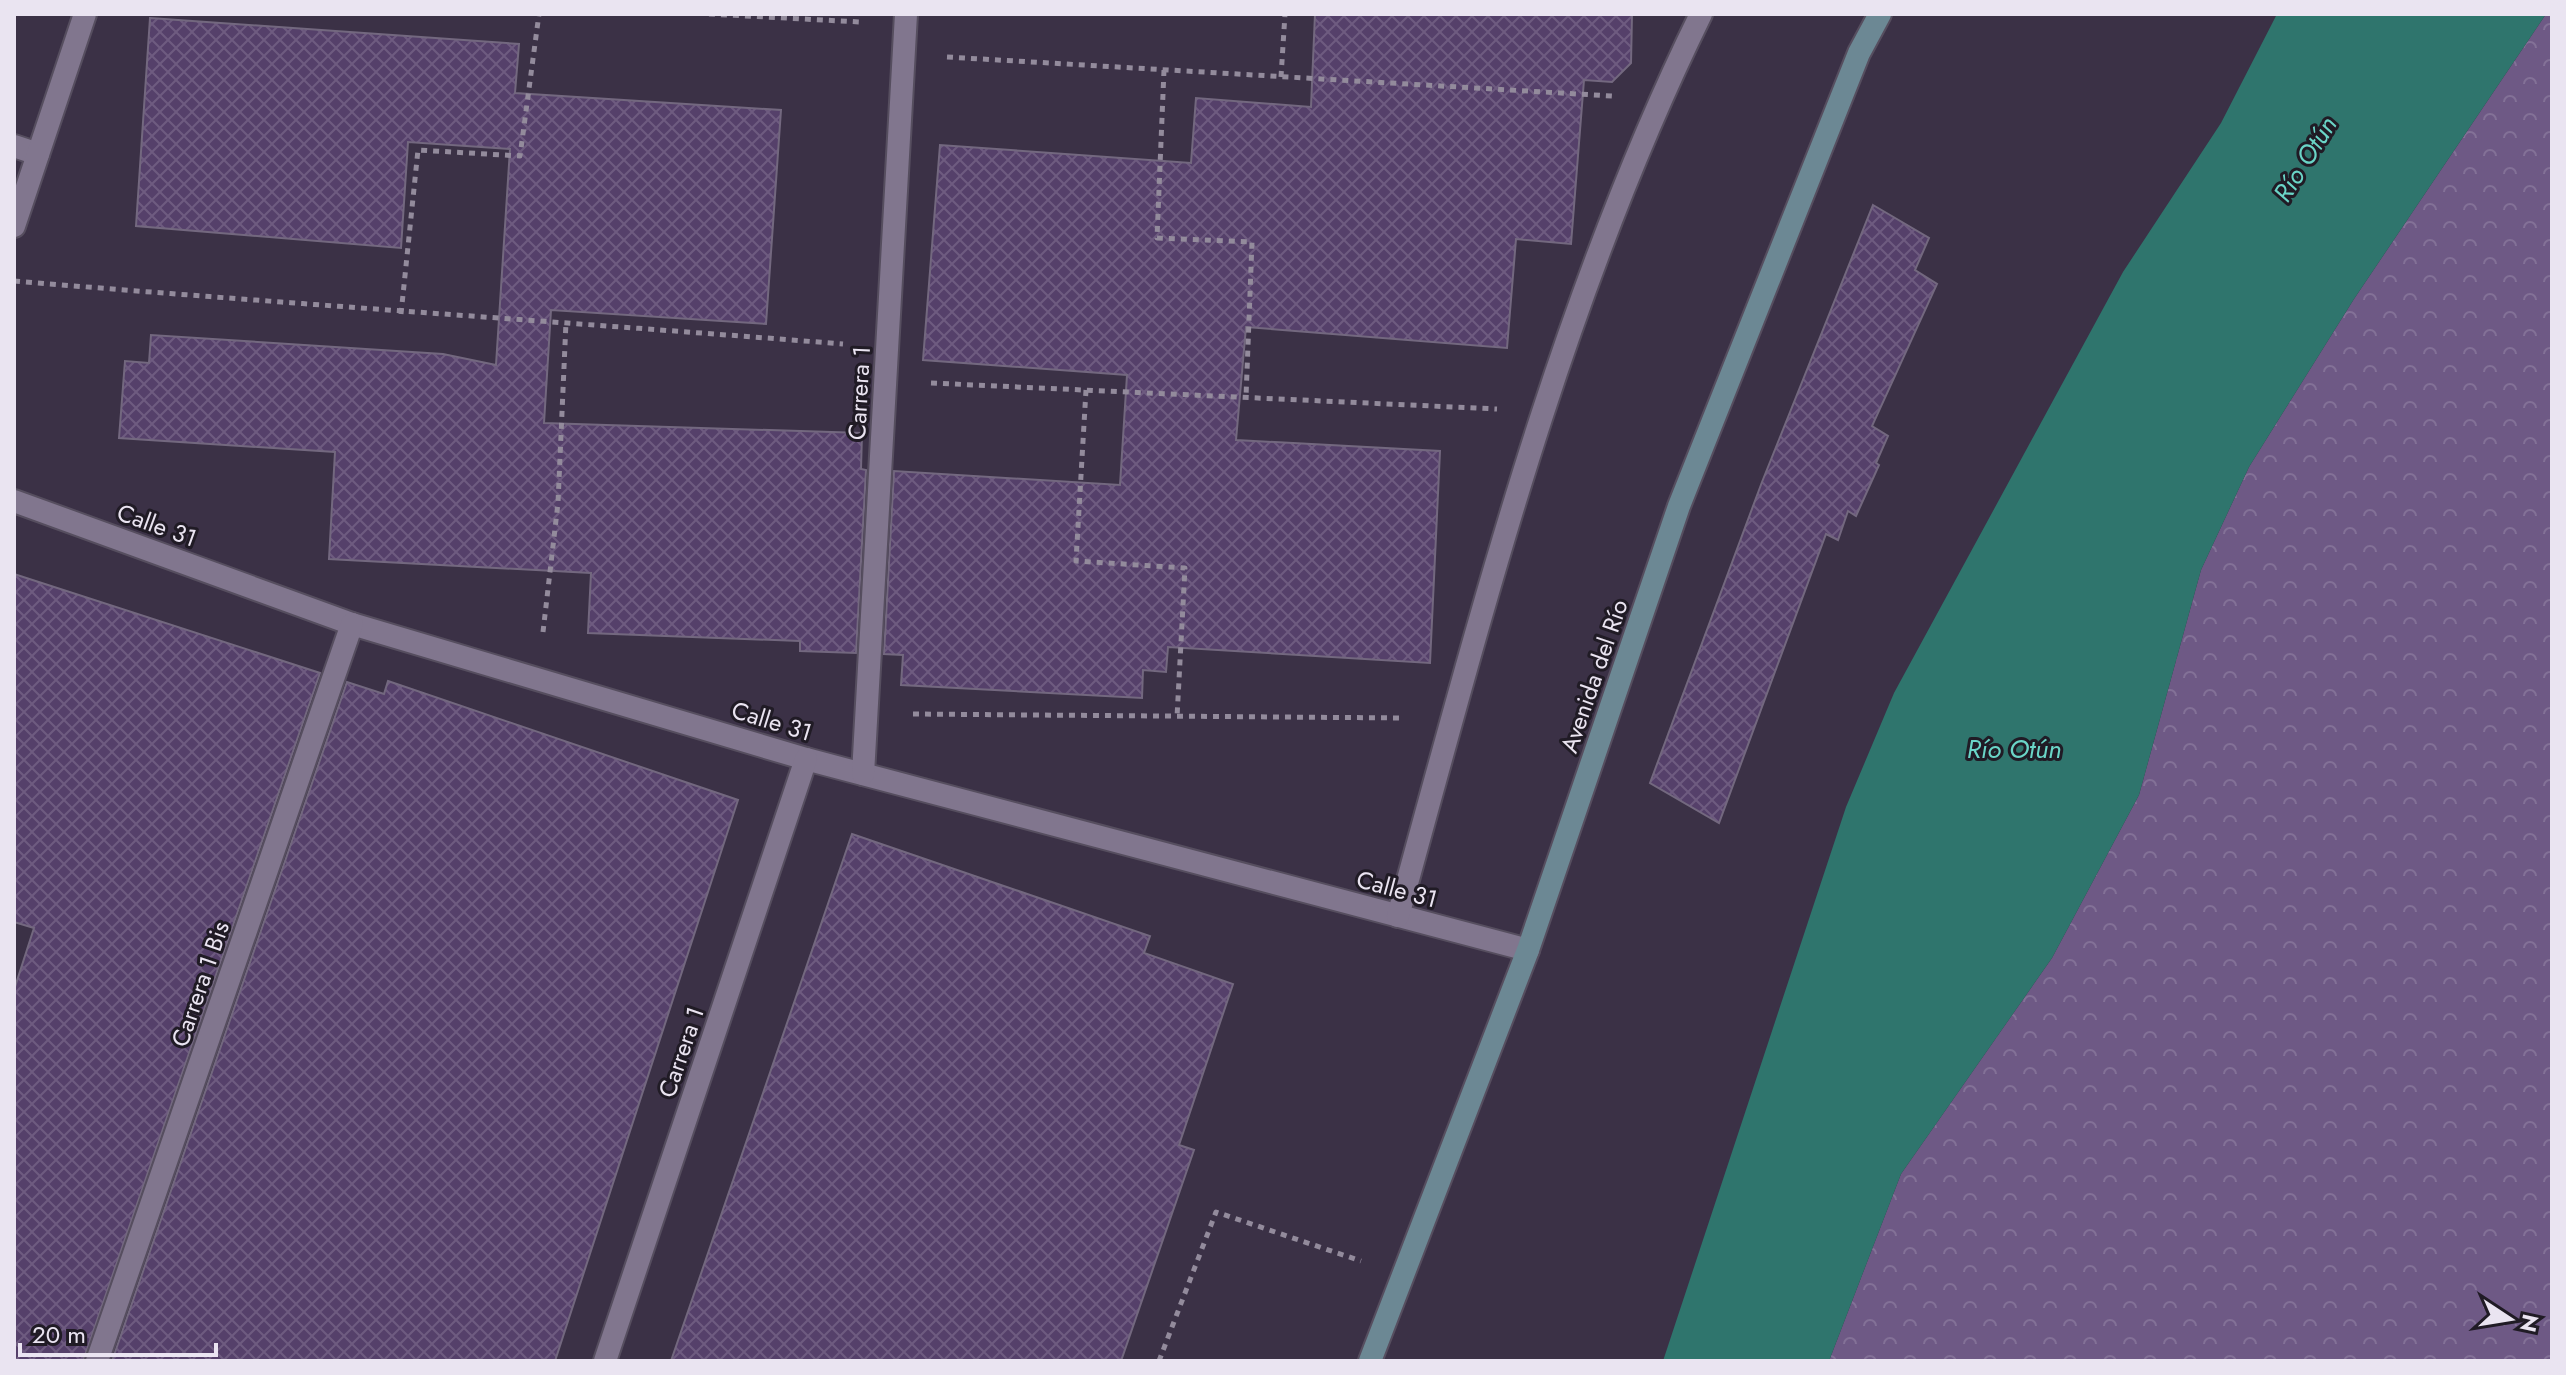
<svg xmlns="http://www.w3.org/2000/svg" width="2566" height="1375" font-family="Jost,sans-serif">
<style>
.forest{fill:url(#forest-crowns)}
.water{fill:#2f756d}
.building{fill:url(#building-cross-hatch);stroke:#73687f;stroke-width:2}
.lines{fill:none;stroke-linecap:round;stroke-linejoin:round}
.minor-casing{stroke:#564e5f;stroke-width:26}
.secondary-casing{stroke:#564e5f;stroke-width:26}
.path{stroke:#938b9c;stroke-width:5;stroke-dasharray:6 6;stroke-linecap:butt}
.minor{stroke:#81768e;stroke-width:22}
.secondary{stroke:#6c8894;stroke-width:22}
.labels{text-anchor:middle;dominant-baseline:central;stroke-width:6;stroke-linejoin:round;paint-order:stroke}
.street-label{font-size:24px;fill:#eae4f1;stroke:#201b25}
.water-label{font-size:26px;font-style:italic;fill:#6ad5c7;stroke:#201b25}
</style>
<defs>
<pattern id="forest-crowns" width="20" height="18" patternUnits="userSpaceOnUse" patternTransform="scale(2)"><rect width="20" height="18" fill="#6e5985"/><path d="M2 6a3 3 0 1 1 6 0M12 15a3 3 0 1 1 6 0" fill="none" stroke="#837197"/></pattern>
<pattern id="building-cross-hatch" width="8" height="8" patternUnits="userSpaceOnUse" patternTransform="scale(2)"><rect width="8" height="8" fill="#55406a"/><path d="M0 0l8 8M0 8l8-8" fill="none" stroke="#6e5b80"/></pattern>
</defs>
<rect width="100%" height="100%" fill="#3b3146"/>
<path class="forest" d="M 2546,14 L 2552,14 L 2552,1361 L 1829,1361 L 1901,1174 L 2052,958 L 2139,795 L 2201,570 L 2249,467 L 2354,299 Z"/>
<path class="water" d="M 2277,14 L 2546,14 L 2354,299 L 2249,467 L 2201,570 L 2139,795 L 2052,958 L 1901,1174 L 1829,1361 L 1663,1361 L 1846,807 L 1894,693 L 2123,272 L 2221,123 Z"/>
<g class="building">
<path d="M 1315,14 L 1632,14 L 1631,63 L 1612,82 L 1584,80 L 1571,244 L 1516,239 L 1507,348 L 1246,327 L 1236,440 L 1440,451 L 1430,663 L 1168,647 L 1166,672 L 1143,670 L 1142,698 L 901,685 L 903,655 L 884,654 L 894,471 L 1120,485 L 1127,375 L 923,360 L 940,145 L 1191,163 L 1196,98 L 1311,107 Z"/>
<path d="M 150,18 L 519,44 L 515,93 L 781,110 L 766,324 L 551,310 L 544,423 L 862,433 L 861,469 L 866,470 L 856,653 L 800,651 L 800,641 L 588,633 L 591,573 L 329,559 L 335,452 L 119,438 L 125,361 L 149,363 L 151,335 L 443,354 L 496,365 L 510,149 L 408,142 L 401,248 L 136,226 Z"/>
<path d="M 1873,205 L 1929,238 L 1915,270 L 1937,284 L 1872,426 L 1888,436 L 1876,463 L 1879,465 L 1856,516 L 1848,511 L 1838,540 L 1826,534 L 1719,823 L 1650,783 L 1762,482 Z"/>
<path d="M 14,574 L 320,673 L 83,1361 L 14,1361 L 14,990 L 34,928 L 14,922 Z"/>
<path d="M 388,681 L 738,800 L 555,1361 L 112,1361 L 347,682 L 384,694 Z"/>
<path d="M 852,834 L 1150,936 L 1144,953 L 1233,984 L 1179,1145 L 1194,1150 L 1121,1361 L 671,1361 Z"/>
</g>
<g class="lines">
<g class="minor-casing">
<g id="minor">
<path d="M 14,146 L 38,154"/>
<path d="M 14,226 L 85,14"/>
<path d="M 14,501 L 352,624 L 806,759 L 1528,950"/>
<path d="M 863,774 L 906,14"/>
<path d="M 1398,916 C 1482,611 1561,299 1701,14"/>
<path d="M 97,1361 L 352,624"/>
<path d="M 605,1361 L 806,759"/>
</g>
</g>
<g class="secondary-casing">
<path id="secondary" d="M 1370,1361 L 1528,950 L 1679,506 L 1859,53 L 1880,14"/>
</g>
<g class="path">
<path d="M 709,14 L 860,22"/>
<path d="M 947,57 L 1612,96"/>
<path d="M 1164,70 L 1157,238 L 1252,242 L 1246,397"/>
<path d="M 1281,77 L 1285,14"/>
<path d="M 14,281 C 290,304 566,322 843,344"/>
<path d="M 401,314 L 418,150 L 520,156 L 539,14"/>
<path d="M 931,383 L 1497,409"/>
<path d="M 1086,390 L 1076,561 L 1185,568 L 1177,717"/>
<path d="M 543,632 L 558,503 L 566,322"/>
<path d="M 913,714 L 1403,718"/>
<path d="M 1159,1361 L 1216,1212 L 1361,1261"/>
</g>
<use href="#minor" class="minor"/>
<use href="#secondary" class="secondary"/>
</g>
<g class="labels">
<g class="street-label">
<text transform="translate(859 393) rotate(-87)">Carrera 1</text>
<text transform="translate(157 525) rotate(20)">Calle 31</text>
<text transform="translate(1594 676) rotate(-71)">Avenida del Río</text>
<text transform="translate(772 721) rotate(17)">Calle 31</text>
<text transform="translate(1397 889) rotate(15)">Calle 31</text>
<text transform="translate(200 984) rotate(-71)">Carrera 1 Bis</text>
<text transform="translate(681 1052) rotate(-71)">Carrera 1</text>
</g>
<g class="water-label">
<text transform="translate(2305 159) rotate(-58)">Río Otún</text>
<text x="2014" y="749">Río Otún</text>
</g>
</g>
<rect width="2566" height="1375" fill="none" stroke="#eae4f1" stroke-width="32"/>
<g transform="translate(2510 1319) rotate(102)" stroke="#201b25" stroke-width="6" paint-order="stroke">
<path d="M0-6L14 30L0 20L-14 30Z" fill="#eae4f1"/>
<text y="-12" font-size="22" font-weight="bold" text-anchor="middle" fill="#eae4f1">N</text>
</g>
<path d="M20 1343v12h196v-12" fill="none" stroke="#eae4f1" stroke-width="4"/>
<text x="32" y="1343" font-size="24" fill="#eae4f1" stroke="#201b25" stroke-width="6" paint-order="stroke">20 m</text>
</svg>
